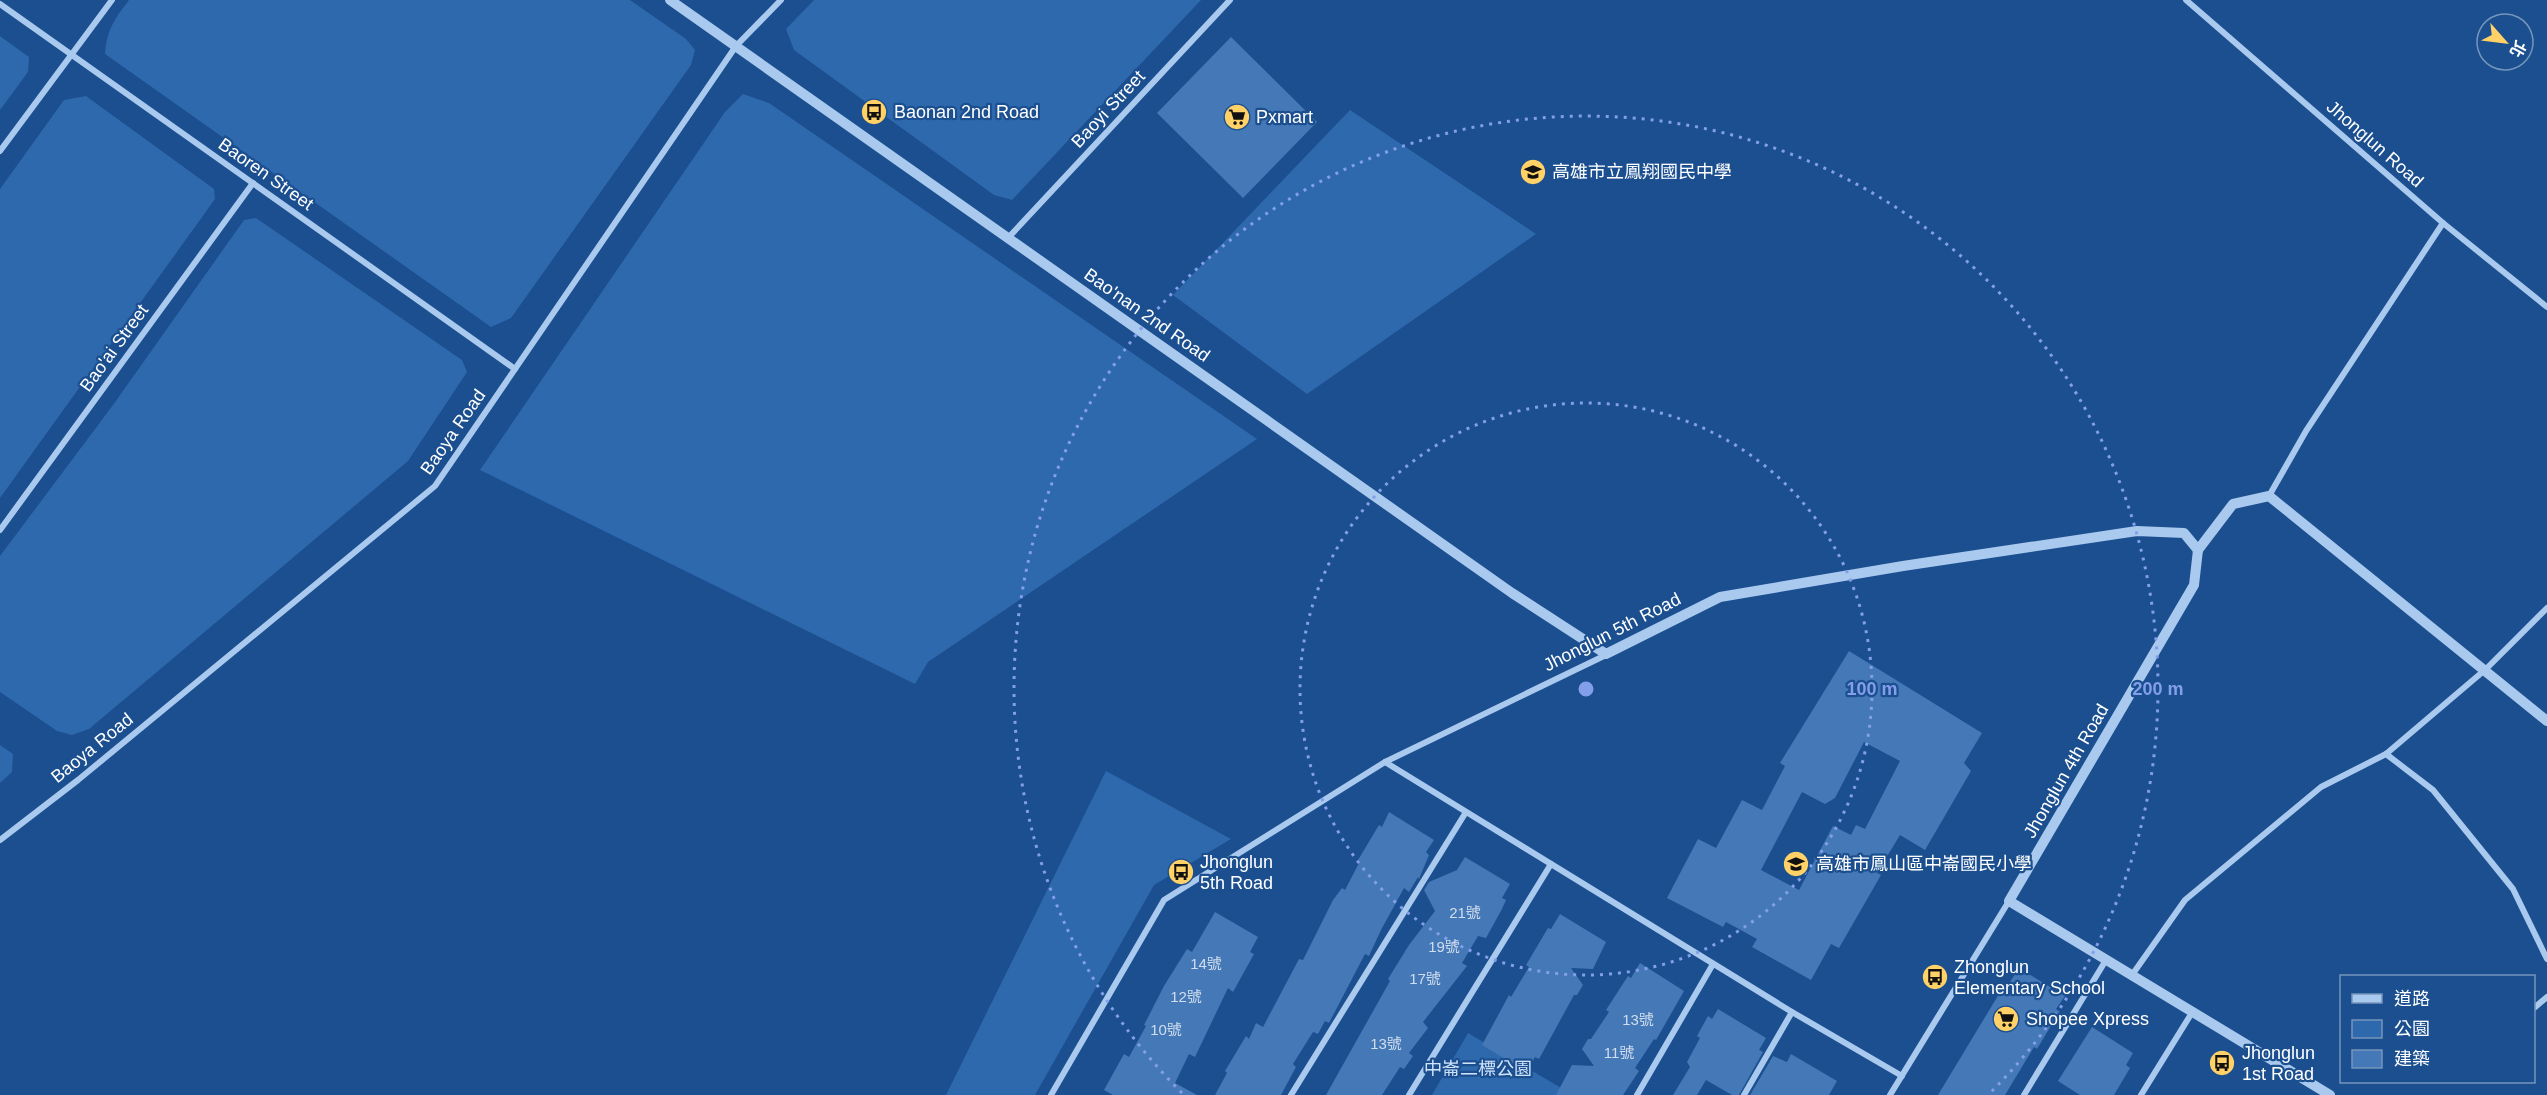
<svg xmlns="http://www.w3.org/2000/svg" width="2547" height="1095" font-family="Helvetica,'Noto Sans TC',sans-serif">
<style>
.green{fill:#2e69ad}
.building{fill:#4478b7;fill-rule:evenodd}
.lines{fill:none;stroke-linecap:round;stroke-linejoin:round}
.minor{stroke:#a9c9ee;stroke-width:6}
.tertiary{stroke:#a9c9ee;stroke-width:10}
.ring{fill:none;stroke:#839eea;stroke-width:3;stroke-dasharray:3 6}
.labels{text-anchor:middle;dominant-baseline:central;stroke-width:4.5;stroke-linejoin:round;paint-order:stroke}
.number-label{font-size:15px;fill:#d0dded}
.street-label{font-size:18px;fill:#fff;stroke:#1b4f8f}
.poi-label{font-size:18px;fill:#fff;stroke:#1b4f8f;text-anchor:start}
.park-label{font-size:18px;fill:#cfe3fa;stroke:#1b4f8f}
.centre{fill:#839eea;stroke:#1b4f8f;stroke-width:3}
.ring-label{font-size:18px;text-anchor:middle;font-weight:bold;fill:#839eea;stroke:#1b4f8f;stroke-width:4.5;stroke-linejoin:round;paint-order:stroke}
</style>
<rect width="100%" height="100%" fill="#1b4f8f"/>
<g class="green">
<path d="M 129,0 L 630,0 L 686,39 L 695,50 L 691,65 L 511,318 L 491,327 L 105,54 C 107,29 114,20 129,0 Z"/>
<path d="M 814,0 L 1201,0 L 1012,200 L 994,195 L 794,50 L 786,29 Z"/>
<path d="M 0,36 L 29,57 L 28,72 L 0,110 Z"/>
<path d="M 743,94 L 769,103 L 1257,439 L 928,662 L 915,684 L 480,470 L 725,112 Z"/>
<path d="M 86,96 L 214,189 L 215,199 L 0,498 L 0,189 L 64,100 Z"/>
<path d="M 1350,110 L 1536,234 L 1307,394 L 1173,295 Z"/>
<path d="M 256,218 L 462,360 L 467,372 L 408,461 L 89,729 L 72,735 L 57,731 L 0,692 L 0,556 L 113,405 L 244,220 Z"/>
<path d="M 0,745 L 13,754 L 12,772 L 0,783 Z"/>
<path d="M 1106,771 L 1231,839 L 1154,885 L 1035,1095 L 946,1095 Z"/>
<path d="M 1468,1033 L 1573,1095 L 1432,1095 Z"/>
</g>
<g class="building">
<path d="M 1231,37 L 1317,122 L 1243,198 L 1157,113 Z"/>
<path d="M 1849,651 L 1982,733 L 1964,763 L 1971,771 L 1925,850 L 1900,835 L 1877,873 L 1881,875 L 1839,948 L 1831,944 L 1811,980 L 1752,947 L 1757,939 L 1726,922 L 1723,927 L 1667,898 L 1698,839 L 1716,848 L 1742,800 L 1762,810 L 1785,766 L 1780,763 ZM 1864,742 L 1900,761 L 1865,829 L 1856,825 L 1851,835 L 1833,826 L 1799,890 L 1761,870 L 1802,792 L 1825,804 L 1835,798 Z"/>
<path d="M 1389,812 L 1434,840 L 1426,852 L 1429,855 L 1419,879 L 1418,877 L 1409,892 L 1404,888 L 1381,930 L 1369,956 L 1365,954 L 1329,1023 L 1325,1021 L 1318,1034 L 1313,1032 L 1293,1064 L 1296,1067 L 1281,1095 L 1215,1095 L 1227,1073 L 1225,1071 L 1246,1036 L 1249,1039 L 1256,1023 L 1263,1027 L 1299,959 L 1303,960 L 1333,900 L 1342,888 L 1345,890 L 1360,861 L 1358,860 L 1379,825 L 1382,827 Z"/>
<path d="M 1465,857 L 1510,884 L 1502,898 L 1506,900 L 1502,909 L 1486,938 L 1478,936 L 1462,963 L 1467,966 L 1423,1022 L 1428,1028 L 1409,1053 L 1413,1056 L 1404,1069 L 1400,1067 L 1382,1095 L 1326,1095 L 1390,981 L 1388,979 L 1409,945 L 1435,911 L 1424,890 L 1429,882 L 1457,870 Z"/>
<path d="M 1215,912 L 1258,937 L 1250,952 L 1254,954 L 1233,992 L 1228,988 L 1195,1057 L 1189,1054 L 1175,1083 L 1197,1095 L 1113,1095 L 1104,1090 L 1124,1054 L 1129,1057 L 1146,1026 L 1144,1025 L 1164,986 L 1187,949 L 1192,952 Z"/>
<path d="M 1560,914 L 1606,942 L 1593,969 L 1571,968 L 1583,985 L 1577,995 L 1574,995 L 1539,1059 L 1535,1057 L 1527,1072 L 1482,1045 L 1509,995 L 1511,997 L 1529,967 L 1526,965 L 1548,928 L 1551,929 Z"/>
<path d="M 1640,963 L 1684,991 L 1656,1040 L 1654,1039 L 1635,1068 L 1639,1071 L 1623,1095 L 1556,1095 L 1572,1065 L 1594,1066 L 1582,1049 L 1588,1039 L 1591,1039 L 1609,1012 L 1606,1010 L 1628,976 L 1631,978 Z"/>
<path d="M 2019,968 L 2065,996 L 2056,1009 L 2060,1012 L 2052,1024 L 2037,1049 L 2034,1047 L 2005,1095 L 1938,1095 L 2005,984 L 2008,985 Z"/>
<path d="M 1718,1009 L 1766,1038 L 1759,1050 L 1763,1052 L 1739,1095 L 1732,1095 L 1706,1080 L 1697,1095 L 1673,1095 L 1690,1067 L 1687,1062 L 1700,1038 L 1697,1036 L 1708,1016 L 1712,1019 Z"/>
<path d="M 2092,1027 L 2133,1053 L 2126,1065 L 2130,1068 L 2114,1095 L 2080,1095 L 2058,1081 Z"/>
<path d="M 1791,1054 L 1837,1081 L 1829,1095 L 1750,1095 L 1773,1056 L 1787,1062 Z"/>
</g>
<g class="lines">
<g class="minor">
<path d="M 2186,0 L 2443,223 L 2547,307"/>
<path d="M 0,4 L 515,369"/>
<path d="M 0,151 L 112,0"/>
<path d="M 1008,238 L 1230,0"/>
<path d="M 2269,496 L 2306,431 L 2443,223"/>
<path d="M 0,530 L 253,183"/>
<path d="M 2386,754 L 2433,790 L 2513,889 L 2547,959"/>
<path d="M 1385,762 L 1792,1012 L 1902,1076"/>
<path d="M 0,840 L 78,780 L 435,486 L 736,46 L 781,0"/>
<path d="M 2132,975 L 2185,900 L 2321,787 L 2386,754 L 2486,669 L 2547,608"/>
<path d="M 2534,1008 L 2547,997"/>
<path d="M 1051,1095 L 1164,900 L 1385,762 L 1606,655"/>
<path d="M 1291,1095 L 1466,812"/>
<path d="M 1409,1095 L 1551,864"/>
<path d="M 1637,1095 L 1713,964"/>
<path d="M 1744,1095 L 1792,1012"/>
<path d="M 1890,1095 L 2009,901"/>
<path d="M 2024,1095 L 2106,960"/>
<path d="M 2141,1095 L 2193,1011"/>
</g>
<g class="tertiary">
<path d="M 670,0 L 1512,593 L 1606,654 L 1720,597 L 1903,566 L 2137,531 L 2184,533 L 2198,550"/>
<path d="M 2198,550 L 2194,585 L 2009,901 L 2330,1095"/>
<path d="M 2198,550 L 2233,504 L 2269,496 L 2547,721"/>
</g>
</g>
<g class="ring">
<circle cx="1586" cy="689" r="286"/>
<path d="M1182 1093A572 572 0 1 1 1990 1093"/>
</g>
<defs>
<g id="bus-disc" transform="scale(1.35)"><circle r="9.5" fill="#ffd166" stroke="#1b4f8f"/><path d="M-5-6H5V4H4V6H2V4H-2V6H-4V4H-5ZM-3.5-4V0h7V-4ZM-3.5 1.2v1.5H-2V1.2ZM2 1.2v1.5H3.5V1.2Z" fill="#111"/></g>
<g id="supermarket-disc" transform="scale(1.35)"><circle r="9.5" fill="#ffd166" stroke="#1b4f8f"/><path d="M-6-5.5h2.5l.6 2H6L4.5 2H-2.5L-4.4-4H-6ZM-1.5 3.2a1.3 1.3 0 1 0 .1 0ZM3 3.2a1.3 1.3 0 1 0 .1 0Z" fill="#111"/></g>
<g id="school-disc" transform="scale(1.35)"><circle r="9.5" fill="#ffd166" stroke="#1b4f8f"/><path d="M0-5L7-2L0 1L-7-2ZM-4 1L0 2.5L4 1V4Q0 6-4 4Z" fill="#111"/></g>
</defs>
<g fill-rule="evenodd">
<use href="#bus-disc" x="874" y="112"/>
<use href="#supermarket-disc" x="1237" y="117"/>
<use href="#school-disc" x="1533" y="172"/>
<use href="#school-disc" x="1796" y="864"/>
<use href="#bus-disc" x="1181" y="872"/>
<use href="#bus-disc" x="1935" y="977"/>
<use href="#supermarket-disc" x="2006" y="1019"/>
<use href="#bus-disc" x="2222" y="1063"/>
</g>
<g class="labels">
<g class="number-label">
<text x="1465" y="912">21號</text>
<text x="1444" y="946">19號</text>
<text x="1206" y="963">14號</text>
<text x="1425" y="978">17號</text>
<text x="1186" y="996">12號</text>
<text x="1638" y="1019">13號</text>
<text x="1166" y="1029">10號</text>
<text x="1386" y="1043">13號</text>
<text x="1619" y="1052">11號</text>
</g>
<g class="street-label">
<text transform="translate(1108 109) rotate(-47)">Baoyi Street</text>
<text transform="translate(2375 144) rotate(41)">Jhonglun Road</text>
<text transform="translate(266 174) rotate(35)">Baoren Street</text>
<text transform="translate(1147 315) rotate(35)">Bao'nan 2nd Road</text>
<text transform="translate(114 348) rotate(-54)">Bao'ai Street</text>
<text transform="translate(453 432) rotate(-55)">Baoya Road</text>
<text transform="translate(1612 632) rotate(-27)">Jhonglun 5th Road</text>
<text transform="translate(92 748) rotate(-39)">Baoya Road</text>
<text transform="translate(2066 771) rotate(-60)">Jhonglun 4th Road</text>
</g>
<g class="poi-label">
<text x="894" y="112">Baonan 2nd Road</text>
<text x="1256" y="117">Pxmart</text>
<text x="1552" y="172">高雄市立鳳翔國民中學</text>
<text x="1200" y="862">Jhonglun<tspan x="1200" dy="21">5th Road</tspan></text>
<text x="1816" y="864">高雄市鳳山區中崙國民小學</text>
<text x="1954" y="967">Zhonglun<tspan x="1954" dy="21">Elementary School</tspan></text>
<text x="2026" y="1019">Shopee Xpress</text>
<text x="2242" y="1053">Jhonglun<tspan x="2242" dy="21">1st Road</tspan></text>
</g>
<g class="park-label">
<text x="1478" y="1069">中崙二標公園</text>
</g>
</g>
<circle cx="1586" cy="689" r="9" class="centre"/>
<g class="ring-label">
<text x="1872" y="695">100 m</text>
<text x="2158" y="695">200 m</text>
</g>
<rect x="2340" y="975" width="195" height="108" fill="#1b4f8f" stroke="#7695bc" stroke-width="1.5"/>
<rect x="2352" y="994" width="30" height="9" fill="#a9c9ee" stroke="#7695bc" stroke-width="1.5"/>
<text x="2394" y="1005" font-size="18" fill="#ffffff">道路</text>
<rect x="2352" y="1020" width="30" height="18" fill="#2e69ad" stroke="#7695bc" stroke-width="1.5"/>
<text x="2394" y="1035" font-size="18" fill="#ffffff">公園</text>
<rect x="2352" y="1050" width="30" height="18" fill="#4478b7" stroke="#7695bc" stroke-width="1.5"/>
<text x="2394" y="1065" font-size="18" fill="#ffffff">建築</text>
<g transform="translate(2505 42) rotate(118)"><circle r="28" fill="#1b4f8f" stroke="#7695bc" stroke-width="1.5"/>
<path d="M0-4.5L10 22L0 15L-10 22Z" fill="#ffd166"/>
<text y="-9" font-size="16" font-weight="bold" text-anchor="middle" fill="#ffffff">北</text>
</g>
</svg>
